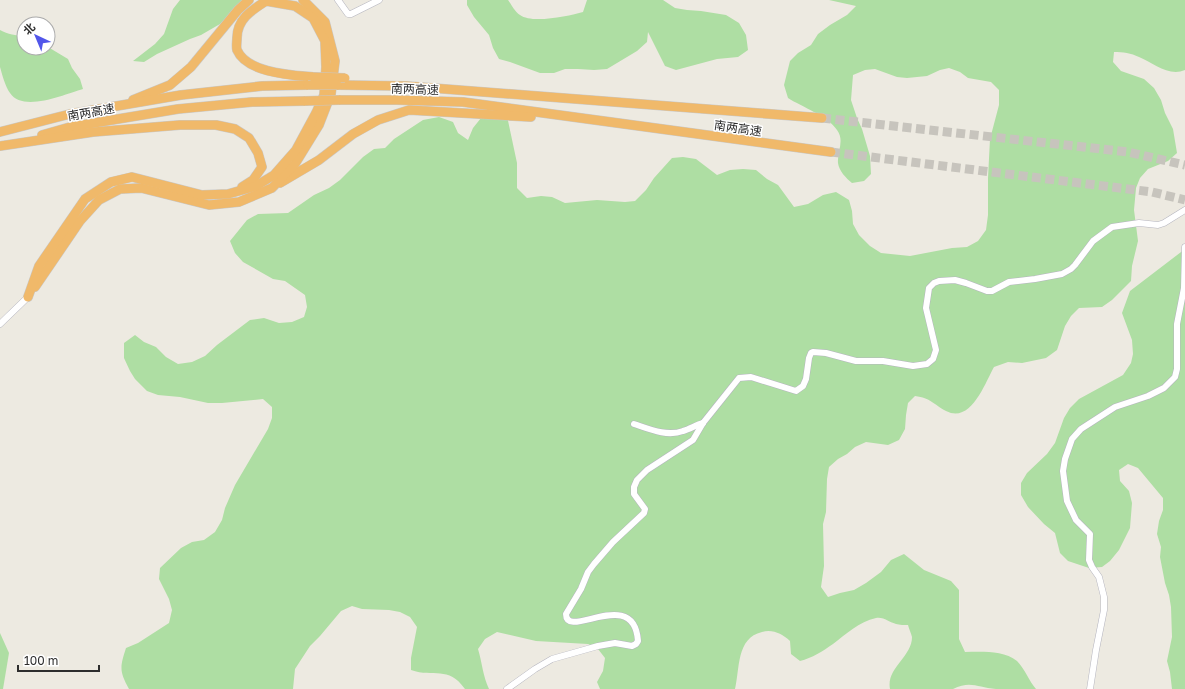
<svg xmlns="http://www.w3.org/2000/svg" width="1185" height="689" font-family="'Golos Text','Noto Sans SC',sans-serif">
<style>
.green{fill:#aedea3}
.lines{fill:none;stroke-linecap:round;stroke-linejoin:round}
.highway-tunnel{stroke:#c7c4bd;stroke-width:9;stroke-dasharray:9 4.5;stroke-linecap:butt}
.minor-casing{stroke:#b5b5bf;stroke-width:7}
.highway-casing{stroke:#c8c8c8;stroke-width:10}
.minor{stroke:#fff;stroke-width:6}
.highway{stroke:#f0b96a;stroke-width:9}
.highway-bridge-casing{stroke:#c8c8c8;stroke-width:10;stroke-linecap:butt}
.highway-bridge{stroke:#f0b96a;stroke-width:9}
.labels{text-anchor:middle;dominant-baseline:central;stroke-width:3;stroke-linejoin:round;paint-order:stroke}
.street-label{font-size:12px;fill:#2d2d2d;stroke:#fff}
</style>
<rect width="100%" height="100%" fill="#edeae1"/>
<g class="green">
<path d="M 180,0 L 247,0 L 237,7 L 220,24 L 201,35 L 190,39 L 157,54 L 144,62 L 133,61 L 155,44 L 164,34 L 173,9 Z"/>
<path d="M 467,0 L 508,0 C 511,4 515,12 520,15 C 532,24 569,16 583,12 L 587,0 L 663,0 L 675,8 L 687,10 L 701,11 L 726,15 L 739,23 L 746,35 L 748,50 L 738,57 L 717,59 L 676,70 L 665,66 L 648,32 L 647,42 L 637,51 L 607,69 L 594,70 L 578,69 L 565,69 L 554,73 L 540,73 L 510,62 L 499,59 L 493,48 L 489,35 L 474,17 L 467,5 Z"/>
<path d="M 829,0 L 1185,0 L 1185,70 C 1169,77 1153,63 1139,57 C 1131,53 1123,52 1114,52 L 1113,62 L 1121,71 L 1144,79 L 1154,88 L 1161,100 L 1165,113 L 1173,129 L 1177,153 L 1168,161 L 1148,169 L 1140,178 L 1136,188 L 1134,210 L 1138,241 L 1132,266 L 1131,281 L 1112,300 L 1102,307 L 1079,308 L 1071,316 L 1065,326 L 1057,350 L 1046,358 L 1022,363 L 1008,362 L 994,367 C 985,383 971,424 946,411 C 933,404 931,398 915,396 L 908,403 L 906,415 L 905,429 L 899,440 L 888,445 L 866,442 L 855,447 L 847,454 L 838,459 L 829,467 L 827,479 L 826,512 L 823,524 L 824,566 L 821,587 L 828,597 L 840,593 L 854,590 L 866,583 L 881,572 L 891,560 L 904,554 L 924,570 L 951,581 L 959,590 L 959,639 L 965,652 C 981,652 1003,650 1017,661 C 1025,669 1029,681 1036,689 C 1023,689 1009,689 996,689 C 978,688 971,680 953,689 L 890,689 C 886,668 912,657 912,637 C 911,633 909,629 908,625 C 905,625 899,625 896,624 C 888,622 885,617 876,618 C 859,622 846,634 833,644 C 823,651 812,658 800,661 L 791,654 L 790,641 C 782,634 773,629 762,632 C 736,638 740,669 735,689 L 600,689 L 597,682 L 603,671 L 605,658 L 598,649 L 588,644 L 536,641 L 497,632 L 485,639 L 478,649 C 482,662 483,677 489,689 L 465,689 C 448,665 434,678 411,670 L 411,658 L 417,627 L 410,617 L 400,612 L 389,610 L 362,609 L 352,606 L 341,611 L 320,636 L 310,646 L 295,669 L 293,689 L 129,689 C 119,671 120,667 126,648 L 138,643 L 169,623 L 172,610 L 169,599 L 159,579 L 160,568 L 181,548 L 192,542 L 204,540 L 215,532 L 222,520 L 225,508 L 235,485 L 268,429 L 272,418 L 272,407 L 263,399 L 222,403 L 208,403 L 180,397 L 158,395 L 147,391 L 135,379 L 130,371 L 124,358 L 124,343 L 135,335 L 144,342 L 156,347 L 166,357 L 178,364 L 192,362 L 205,356 L 217,345 L 250,320 L 264,318 L 279,323 L 292,322 L 304,317 L 307,307 L 305,295 L 285,281 L 273,279 L 243,262 L 235,253 L 230,241 L 247,220 L 258,214 L 288,213 L 314,195 L 329,188 L 340,180 L 363,157 L 374,149 L 385,148 L 394,139 L 423,120 L 439,117 L 453,122 L 458,133 L 468,140 L 473,128 L 481,118 L 507,116 L 517,163 L 517,188 L 527,198 L 541,196 L 552,197 L 565,203 L 597,200 L 625,202 L 635,201 L 646,190 L 654,178 L 672,158 L 683,157 L 696,159 L 717,175 L 730,170 L 743,169 L 756,170 L 767,179 L 778,185 L 794,207 L 808,204 L 823,195 L 836,192 L 849,200 L 852,211 L 853,224 L 859,235 L 870,246 L 881,253 L 910,256 L 952,248 L 967,247 L 978,241 L 986,230 L 988,215 L 988,178 L 990,139 L 999,105 L 999,90 L 991,82 L 968,78 L 960,72 L 949,68 L 940,70 L 927,76 L 907,78 L 897,77 L 875,69 L 865,70 L 853,75 L 851,100 L 857,118 L 862,129 L 870,156 L 871,174 L 864,181 L 852,183 C 846,178 839,171 838,163 C 837,151 845,141 837,130 C 828,116 802,107 788,98 L 784,85 L 790,61 L 798,53 L 811,45 L 818,34 L 830,25 L 847,15 L 856,6 Z"/>
<path d="M 0,30 C 8,35 16,34 24,38 L 24,48 L 48,47 L 68,59 L 72,68 L 80,79 L 83,89 C 65,94 23,113 10,93 C 5,86 2,74 0,67 C 0,59 0,39 0,30 Z"/>
<path d="M 1185,249 L 1185,689 L 1172,689 L 1170,672 L 1167,661 L 1172,637 L 1171,607 L 1169,595 L 1165,583 L 1160,557 L 1161,547 L 1157,534 L 1159,521 L 1163,510 L 1163,498 L 1138,468 L 1128,464 L 1119,470 L 1120,481 L 1129,491 L 1132,503 L 1130,528 L 1119,550 L 1110,561 L 1102,567 L 1089,568 L 1068,561 L 1060,553 L 1055,533 L 1044,524 L 1028,507 L 1021,495 L 1021,483 L 1027,473 L 1047,454 L 1055,443 L 1064,418 L 1070,408 L 1079,399 L 1123,375 L 1131,363 L 1133,354 L 1132,340 L 1122,313 L 1130,291 Z"/>
<path d="M 0,633 L 9,653 L 3,689 L 0,689 Z"/>
</g>
<g class="lines">
<g class="highway-tunnel">
<path d="M 822,118 L 1128,152 L 1185,165"/>
<path d="M 831,152 L 1152,192 L 1185,200"/>
</g>
<g class="minor-casing">
<g id="minor">
<path d="M 338,0 L 348,14 L 351,14 L 379,0"/>
<path d="M 0,324 L 28,297"/>
<path d="M 634,424 C 649,429 667,437 683,431 C 690,429 696,425 703,423"/>
<path d="M 507,689 L 535,669 L 552,659 L 598,646 L 615,643 L 632,646 L 636,644 L 638,641 C 634,585 566,641 566,614 L 581,589 L 588,572 L 594,564 L 613,542 L 644,513 L 645,509 L 634,494 L 634,487 L 637,480 L 647,470 L 693,440 L 703,423 L 739,378 L 751,377 L 796,391 L 803,386 L 806,379 L 809,358 L 811,353 L 813,352 L 826,353 L 856,361 L 883,361 L 913,366 L 927,364 L 933,359 L 936,350 L 926,308 L 929,288 L 934,283 L 939,281 L 955,280 L 966,283 L 987,291 L 992,291 L 1009,282 L 1035,279 L 1062,274 L 1071,269 L 1075,265 L 1093,241 L 1112,227 L 1139,223 L 1158,225 L 1164,223 L 1185,210"/>
<path d="M 1090,689 L 1096,650 L 1104,610 L 1104,597 L 1099,577 L 1092,567 L 1089,560 L 1090,534 L 1076,520 L 1067,501 L 1063,471 L 1065,459 L 1072,439 L 1081,429 L 1115,407 L 1148,396 L 1164,388 L 1175,377 L 1177,369 L 1177,324 L 1184,288 L 1185,247"/>
</g>
</g>
<g class="highway-casing">
<g id="highway">
<path d="M 337,85 L 406,86 L 822,118"/>
<path d="M 133,100 L 170,85 L 191,67 L 238,10 L 249,0"/>
<path d="M 339,100 L 397,100 L 463,102 L 831,152"/>
<path d="M 0,132 L 70,114 L 181,95 L 262,86 L 308,85"/>
<path d="M 42,135 L 70,127 L 178,109 L 252,102 L 305,101"/>
<path d="M 0,146 L 93,132 L 180,125 L 216,125 L 235,129 L 249,138 L 258,153 L 262,167 L 253,180 L 242,187"/>
<path d="M 280,183 L 319,160 L 353,134 L 378,120 L 409,110 L 531,117"/>
<path d="M 35,287 L 80,221 L 99,200 L 120,189 L 141,188 L 209,205 L 239,202 L 272,188 L 295,164 L 319,125 L 331,94 L 335,61 L 325,22 L 303,0"/>
<path d="M 28,297 L 39,266 L 85,199 L 111,182 L 132,177 L 202,195 L 228,194 L 256,186 L 274,175 L 296,150 L 316,113 L 324,95 L 326,67 L 325,41 L 313,18 L 295,6 L 266,1 C 252,10 237,19 237,38 C 237,41 236,47 237,50 C 247,73 291,75 313,77"/>
</g>
</g>
<use href="#minor" class="minor"/>
<use href="#highway" class="highway"/>
<g class="highway-bridge-casing">
<g id="highway-bridge">
<path d="M 313,77 L 345,78"/>
<path d="M 308,85 L 337,85"/>
<path d="M 305,101 L 339,100"/>
</g>
</g>
<use href="#highway-bridge" class="highway-bridge"/>
</g>
<g class="labels">
<g class="street-label">
<text transform="translate(415 89) rotate(2)">南两高速</text>
<text transform="translate(91 112) rotate(-10)">南两高速</text>
<text transform="translate(738 128) rotate(8)">南两高速</text>
</g>
</g>
<g transform="translate(36 36) rotate(316)"><circle r="19" fill="#ffffff" stroke="#ababab"/>
<path d="M0-3L7 15L0 10L-7 15Z" fill="#5256ea"/>
<text y="-6" font-size="11" font-weight="bold" text-anchor="middle" fill="#2d2d2d">北</text>
</g>
<path d="M18 665v6h81v-6" fill="none" stroke="#2d2d2d" stroke-width="2"/>
<text x="24" y="665" font-size="12" fill="#2d2d2d" stroke="#ffffff" stroke-width="3" paint-order="stroke">100 m</text>
</svg>
